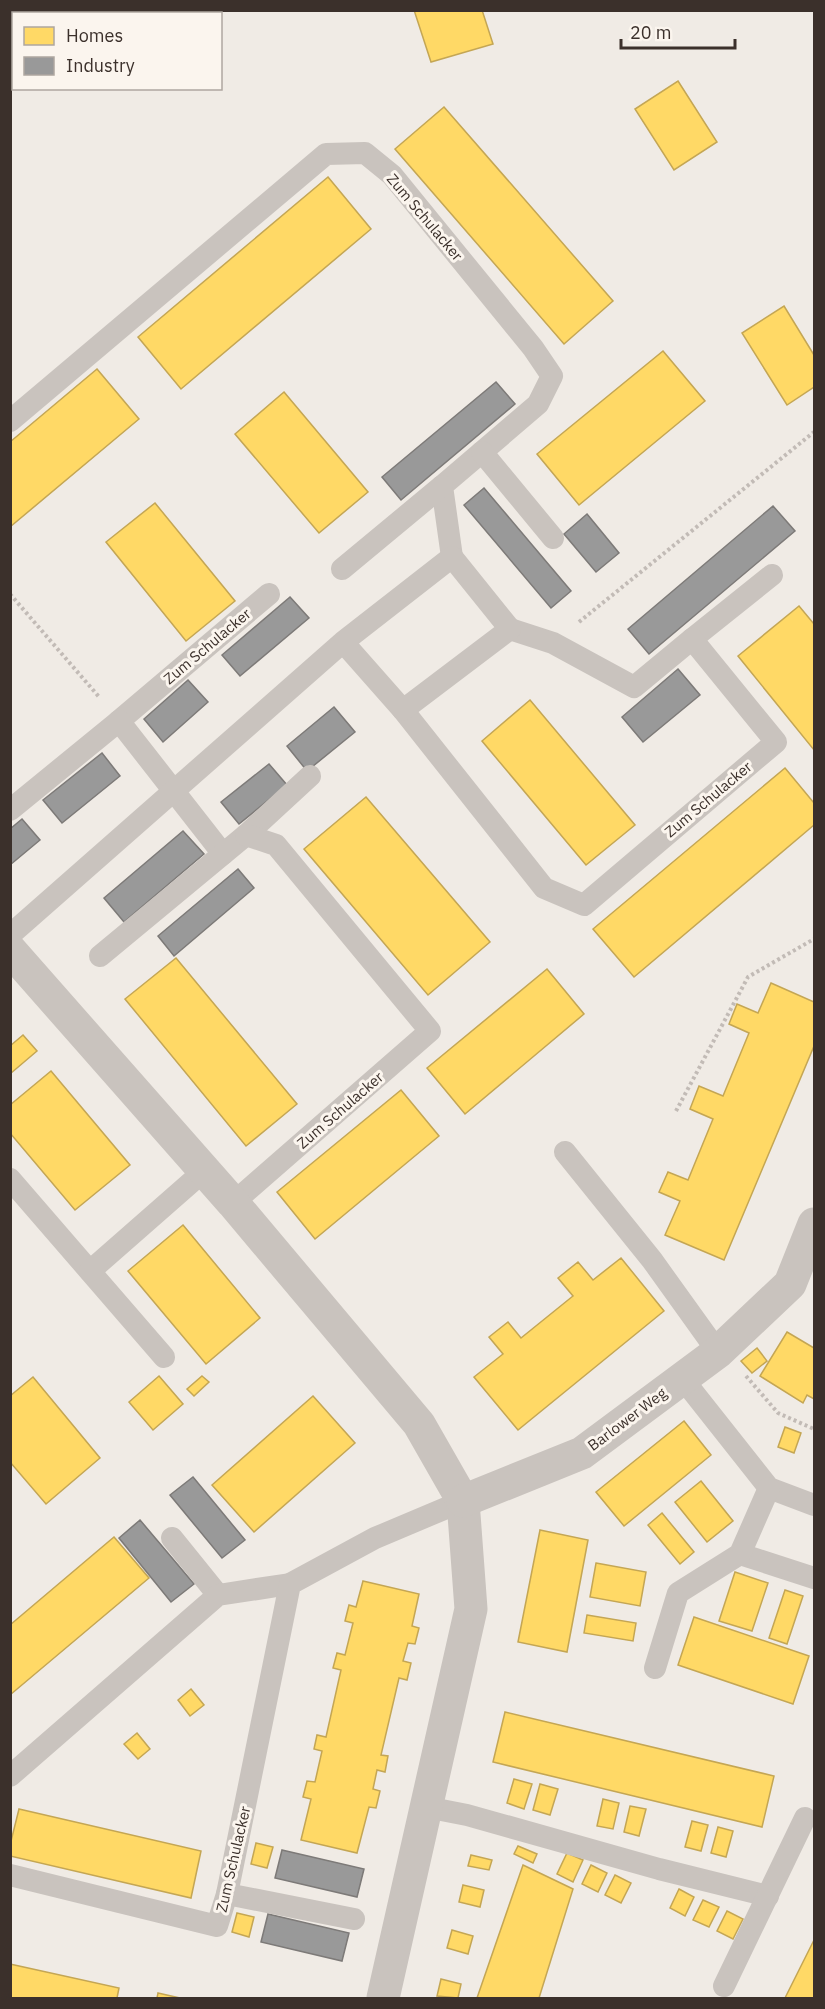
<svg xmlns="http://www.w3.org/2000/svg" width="825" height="2009" font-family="'IBM Plex Sans',sans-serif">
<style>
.homes{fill:#ffd966;stroke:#c4a654;stroke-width:1.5}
.industry{fill:#999;stroke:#7d7a78;stroke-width:1.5}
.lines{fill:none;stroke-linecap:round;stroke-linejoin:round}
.path{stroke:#c2bbb6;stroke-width:4;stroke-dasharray:3 3;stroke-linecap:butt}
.lane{stroke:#c9c3be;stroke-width:22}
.street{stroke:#c9c3be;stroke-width:33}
.labels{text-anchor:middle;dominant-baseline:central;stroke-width:6;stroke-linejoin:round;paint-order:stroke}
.street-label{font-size:15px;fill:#3b302b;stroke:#fbf5ee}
</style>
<rect width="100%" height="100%" fill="#f0ebe5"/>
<g class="homes">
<path d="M 414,10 L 482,10 L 493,44 L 431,62 Z"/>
<path d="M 678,81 L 717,142 L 674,170 L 635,109 Z"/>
<path d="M 444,107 L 613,301 L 564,344 L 395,149 Z"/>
<path d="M 328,177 L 371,229 L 181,389 L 138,337 Z"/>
<path d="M 784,306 L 814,355 L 814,387 L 787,405 L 742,333 Z"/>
<path d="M 663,351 L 705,401 L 579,505 L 537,454 Z"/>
<path d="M 97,369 L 139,419 L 10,527 L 10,442 Z"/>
<path d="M 284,392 L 368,492 L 319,533 L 235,434 Z"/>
<path d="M 155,503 L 235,601 L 186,641 L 106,542 Z"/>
<path d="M 799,606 L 814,624 L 814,750 L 738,656 Z"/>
<path d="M 530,700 L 635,825 L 586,865 L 482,741 Z"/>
<path d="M 785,768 L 814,803 L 814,825 L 634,977 L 593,929 Z"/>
<path d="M 366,797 L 490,942 L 428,995 L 304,849 Z"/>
<path d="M 176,958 L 297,1104 L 246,1146 L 125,999 Z"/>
<path d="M 547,969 L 584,1014 L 465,1114 L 427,1068 Z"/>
<path d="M 771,983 L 814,1002 L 814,1046 L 724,1260 L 665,1235 L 680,1201 L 659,1192 L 668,1172 L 688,1180 L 713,1119 L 690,1109 L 699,1086 L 723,1096 L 749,1033 L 729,1024 L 737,1004 L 758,1013 Z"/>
<path d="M 23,1035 L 37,1051 L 10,1074 L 10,1046 Z"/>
<path d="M 51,1071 L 130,1165 L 75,1210 L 10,1133 L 10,1105 Z"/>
<path d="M 401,1090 L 439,1136 L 315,1239 L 277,1192 Z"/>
<path d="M 183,1225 L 260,1318 L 206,1364 L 128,1271 Z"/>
<path d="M 621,1258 L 664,1311 L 518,1430 L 474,1377 L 503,1354 L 489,1337 L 508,1322 L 521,1338 L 573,1296 L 558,1278 L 578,1262 L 593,1280 Z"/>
<path d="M 787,1332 L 814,1348 L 814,1399 L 807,1395 L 803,1403 L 760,1376 Z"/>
<path d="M 757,1348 L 767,1361 L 752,1373 L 741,1361 Z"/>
<path d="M 159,1376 L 183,1404 L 153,1430 L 129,1402 Z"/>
<path d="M 202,1376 L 209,1382 L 194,1396 L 187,1389 Z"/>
<path d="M 33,1377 L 100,1458 L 46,1504 L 10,1462 L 10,1396 Z"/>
<path d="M 313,1396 L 355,1443 L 254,1532 L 212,1485 Z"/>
<path d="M 684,1421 L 711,1455 L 624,1526 L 596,1492 Z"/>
<path d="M 785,1427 L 801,1433 L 794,1453 L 778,1447 Z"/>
<path d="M 701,1481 L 733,1521 L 707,1542 L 675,1502 Z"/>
<path d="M 662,1513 L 694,1552 L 680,1564 L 648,1525 Z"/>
<path d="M 540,1530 L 588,1540 L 567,1652 L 518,1642 Z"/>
<path d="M 114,1537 L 149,1578 L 10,1695 L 10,1625 Z"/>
<path d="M 596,1563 L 646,1572 L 640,1606 L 590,1597 Z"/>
<path d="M 735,1572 L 768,1583 L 752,1631 L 719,1621 Z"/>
<path d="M 363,1581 L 419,1594 L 412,1626 L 419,1628 L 415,1644 L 408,1643 L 403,1661 L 411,1663 L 407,1680 L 399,1678 L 381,1755 L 388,1756 L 385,1772 L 377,1770 L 373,1789 L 380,1791 L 376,1808 L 369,1807 L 357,1853 L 301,1840 L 311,1799 L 303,1797 L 307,1781 L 315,1782 L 322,1751 L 314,1749 L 317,1735 L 326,1737 L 341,1670 L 333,1668 L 337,1653 L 345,1655 L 353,1623 L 345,1621 L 349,1605 L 356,1607 Z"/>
<path d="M 785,1590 L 803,1596 L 787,1644 L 769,1638 Z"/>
<path d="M 587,1615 L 636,1623 L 633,1641 L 584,1633 Z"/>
<path d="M 694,1617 L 809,1656 L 793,1704 L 678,1665 Z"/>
<path d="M 191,1689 L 204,1705 L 190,1716 L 178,1700 Z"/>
<path d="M 505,1712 L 774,1776 L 762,1827 L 493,1762 Z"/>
<path d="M 137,1733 L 150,1749 L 138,1759 L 124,1744 Z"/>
<path d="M 514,1779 L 532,1784 L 524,1809 L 507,1803 Z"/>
<path d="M 540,1784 L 558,1789 L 550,1815 L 533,1810 Z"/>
<path d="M 603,1799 L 619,1803 L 613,1829 L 597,1826 Z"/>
<path d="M 630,1806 L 646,1809 L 639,1836 L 624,1832 Z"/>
<path d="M 19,1809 L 201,1851 L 191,1898 L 10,1856 L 10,1845 Z"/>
<path d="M 692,1821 L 708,1825 L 701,1851 L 685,1847 Z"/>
<path d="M 718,1827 L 733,1831 L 726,1857 L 711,1853 Z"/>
<path d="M 256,1843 L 273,1847 L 267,1868 L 251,1864 Z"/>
<path d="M 518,1846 L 537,1854 L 533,1863 L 514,1854 Z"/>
<path d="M 567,1853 L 583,1860 L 573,1882 L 557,1874 Z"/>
<path d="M 471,1855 L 492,1860 L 489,1870 L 468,1866 Z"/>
<path d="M 523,1865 L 573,1889 L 539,1998 L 477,1998 Z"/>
<path d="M 591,1865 L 607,1873 L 598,1892 L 582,1884 Z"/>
<path d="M 615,1875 L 631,1883 L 621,1903 L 605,1895 Z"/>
<path d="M 463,1885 L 484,1890 L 480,1907 L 459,1902 Z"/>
<path d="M 679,1889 L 694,1897 L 685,1916 L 670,1908 Z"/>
<path d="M 703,1900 L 719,1907 L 709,1927 L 693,1920 Z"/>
<path d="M 727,1911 L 743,1919 L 733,1939 L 717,1931 Z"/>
<path d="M 237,1913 L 254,1917 L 249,1937 L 232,1932 Z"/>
<path d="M 452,1930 L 473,1936 L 468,1954 L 447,1948 Z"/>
<path d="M 814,1940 L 814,1998 L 785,1998 Z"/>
<path d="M 10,1964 L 119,1988 L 117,1998 L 10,1998 Z"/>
<path d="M 441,1979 L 461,1984 L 458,1998 L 437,1996 Z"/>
<path d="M 158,1993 L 180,1998 L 157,1998 Z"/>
</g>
<g class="industry">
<path d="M 496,382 L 515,404 L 401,500 L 382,477 Z"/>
<path d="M 484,488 L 571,591 L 551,608 L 464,505 Z"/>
<path d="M 773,506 L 795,531 L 649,654 L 628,629 Z"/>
<path d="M 587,514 L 619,553 L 596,572 L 564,534 Z"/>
<path d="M 290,597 L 309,618 L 240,676 L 222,655 Z"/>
<path d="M 678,669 L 700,695 L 643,742 L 622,717 Z"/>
<path d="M 188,680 L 208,702 L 163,742 L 144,719 Z"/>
<path d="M 334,707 L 355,732 L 307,771 L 287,746 Z"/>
<path d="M 102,753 L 120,776 L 62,823 L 43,800 Z"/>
<path d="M 269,764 L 287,785 L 239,824 L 221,802 Z"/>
<path d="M 22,819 L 40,840 L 10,865 L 10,829 Z"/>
<path d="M 183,831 L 204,854 L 124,922 L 104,898 Z"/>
<path d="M 238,869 L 254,888 L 174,956 L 158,936 Z"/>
<path d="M 193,1477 L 245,1540 L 222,1558 L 170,1495 Z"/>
<path d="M 140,1520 L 194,1584 L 171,1602 L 119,1538 Z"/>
<path d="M 282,1850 L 364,1869 L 357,1897 L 275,1878 Z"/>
<path d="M 268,1914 L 349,1933 L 342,1961 L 261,1942 Z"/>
</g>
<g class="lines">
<g class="path">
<path d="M 10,594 L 100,698"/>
<path d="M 579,622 L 814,432"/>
<path d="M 676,1111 L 748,977 L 814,939"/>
<path d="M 746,1376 L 778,1413 L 814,1429"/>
</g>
<g class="lane">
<path d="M 10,421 L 326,154 L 365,153 L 392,175 L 533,348 L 552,376 L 538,404 L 442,486 L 452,557"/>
<path d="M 482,452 L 553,538"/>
<path d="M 342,569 L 442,486"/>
<path d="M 692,639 L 772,575"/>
<path d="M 403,710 L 544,888 L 584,905 L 776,742 L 692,639 L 634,687 L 553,643 L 510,629"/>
<path d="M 119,721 L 269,594"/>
<path d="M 10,810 L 119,721 L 223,854"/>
<path d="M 10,935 L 343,642 L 452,557 L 510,629 L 403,710 L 343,642"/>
<path d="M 100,956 L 246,835 L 310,776"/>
<path d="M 565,1152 L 652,1260 L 718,1352"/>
<path d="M 10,1179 L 164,1357"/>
<path d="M 233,1203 L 430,1031 L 276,845 L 246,835"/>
<path d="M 90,1271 L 204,1171"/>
<path d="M 682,1378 L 769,1488 L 814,1505"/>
<path d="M 172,1538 L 218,1595"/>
<path d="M 740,1554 L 814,1578"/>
<path d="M 655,1668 L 678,1593 L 740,1554 L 769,1488"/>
<path d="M 10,1776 L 218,1595 L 290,1584"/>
<path d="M 426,1807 L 467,1815 L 659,1869 L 768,1896"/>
<path d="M 10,1875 L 217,1926 L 227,1894 L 290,1584 L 375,1538 L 463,1501"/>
<path d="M 227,1894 L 354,1919"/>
<path d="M 724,1986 L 805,1818"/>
</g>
<g class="street">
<path d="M 10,950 L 233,1203 L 419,1424 L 463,1501 L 471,1609 L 383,1998"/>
<path d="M 463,1501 L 582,1453 L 718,1352 L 790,1284 L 814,1224"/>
</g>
</g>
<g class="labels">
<g class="street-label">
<text transform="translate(425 217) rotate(50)">Zum Schulacker</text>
<text transform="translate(207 646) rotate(-40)">Zum Schulacker</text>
<text transform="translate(708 799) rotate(-40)">Zum Schulacker</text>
<text transform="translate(340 1110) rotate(-41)">Zum Schulacker</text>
<text transform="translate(627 1419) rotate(-37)">Barlower Weg</text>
<text transform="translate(233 1859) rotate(-77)">Zum Schulacker</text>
</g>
</g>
<rect width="825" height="2009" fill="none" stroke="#3b302b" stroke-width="24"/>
<rect x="12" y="12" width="210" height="78" fill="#fbf5ee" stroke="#aea6a0" stroke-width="1.5"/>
<rect x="24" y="27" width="30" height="18" fill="#ffd966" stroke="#aea6a0" stroke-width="1.5"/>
<text x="66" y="42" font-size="18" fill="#3b302b">Homes</text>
<rect x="24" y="57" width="30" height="18" fill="#999999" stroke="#aea6a0" stroke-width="1.5"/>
<text x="66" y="72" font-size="18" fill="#3b302b">Industry</text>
<path d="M621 39v9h114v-9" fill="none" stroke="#3b302b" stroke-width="3"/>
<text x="630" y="39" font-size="18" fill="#3b302b" stroke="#fbf5ee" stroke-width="4.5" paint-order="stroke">20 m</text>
</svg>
